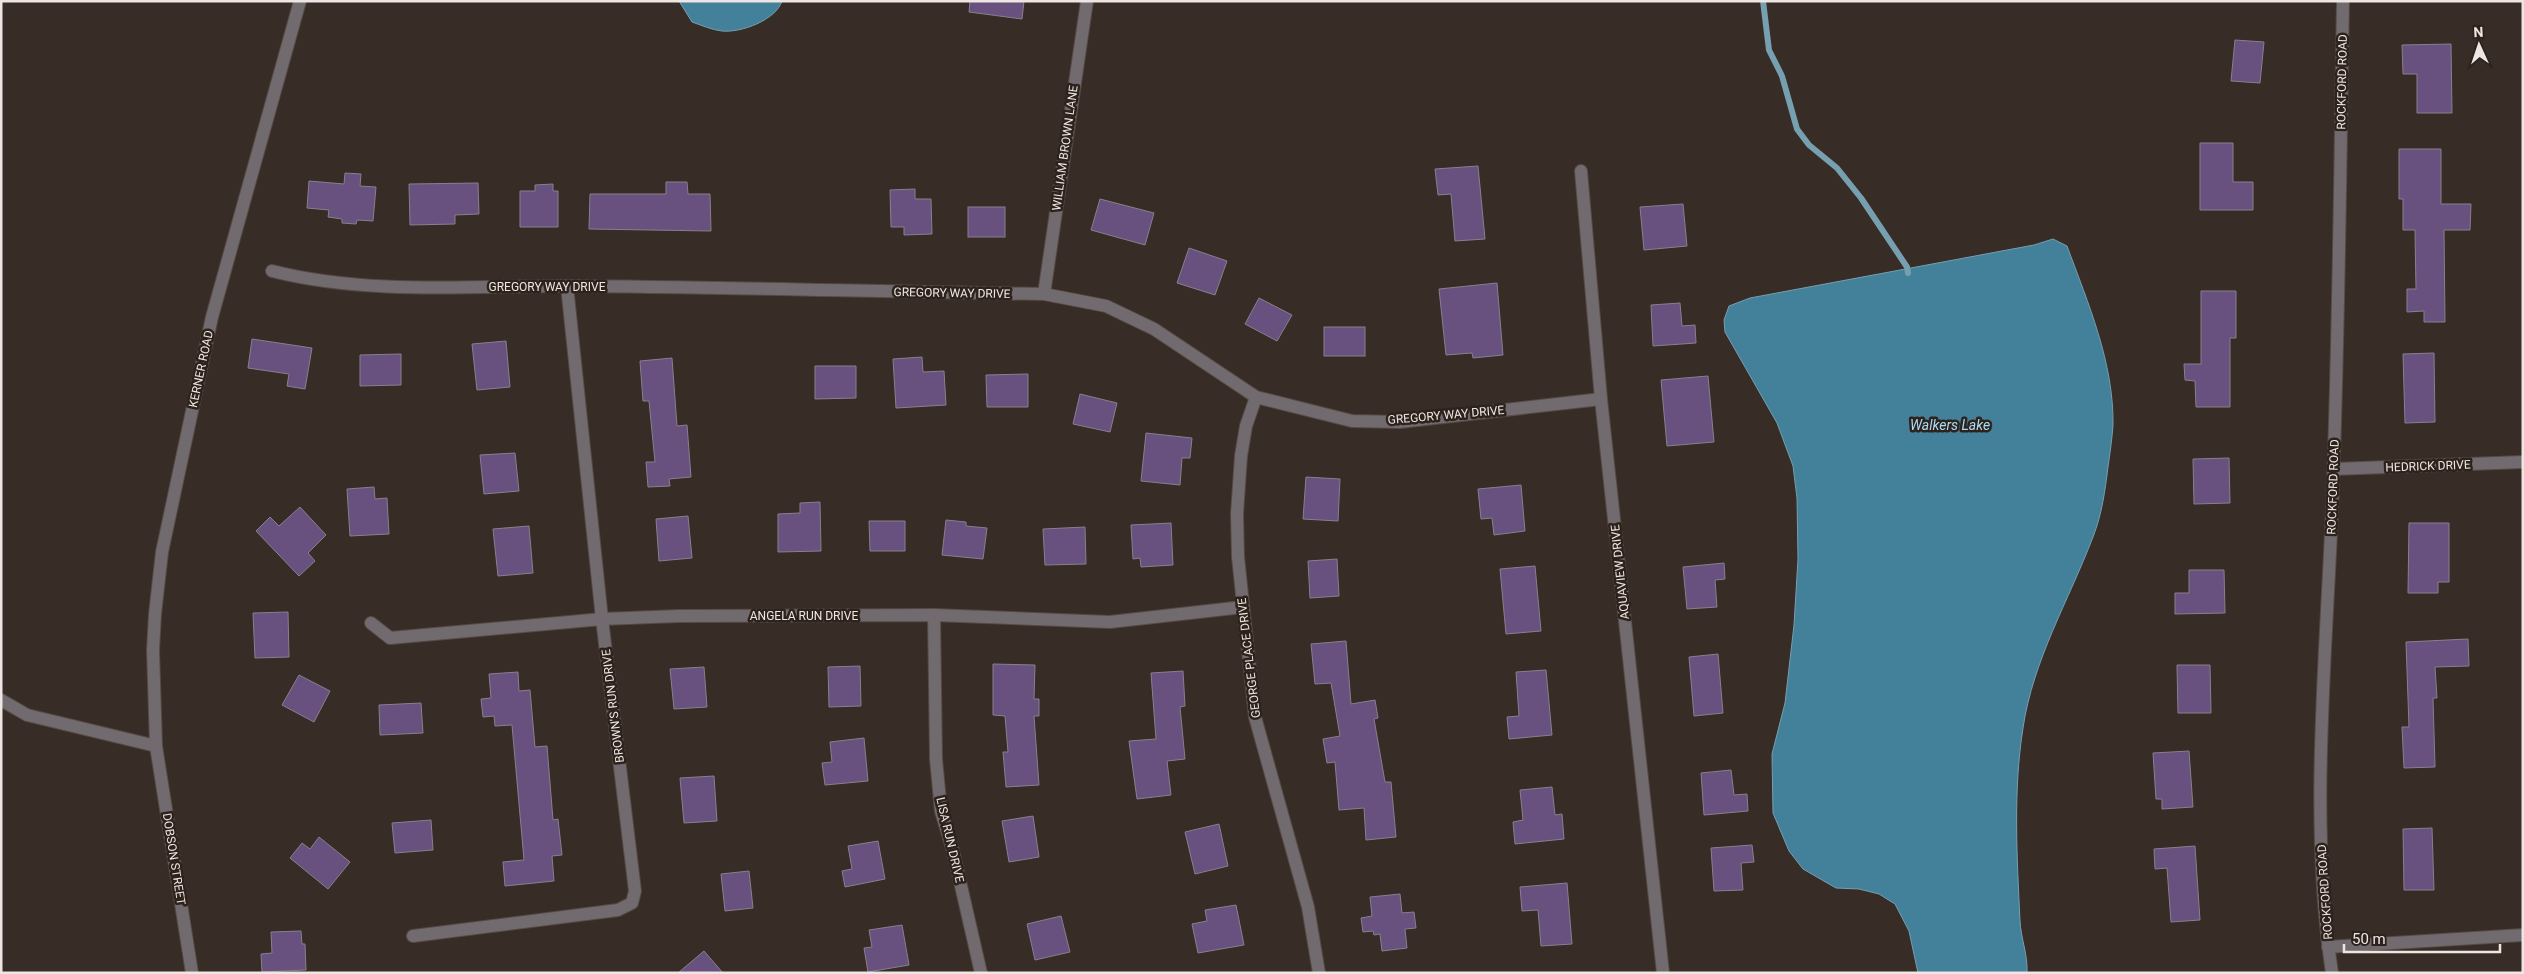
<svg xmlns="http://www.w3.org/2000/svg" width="2524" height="974" font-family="Roboto,sans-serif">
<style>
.water{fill:#43809a;stroke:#769fb0}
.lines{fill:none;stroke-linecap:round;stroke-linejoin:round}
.stream{stroke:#769fb0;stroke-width:6}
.building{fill:#68517e;stroke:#87808d}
.minor-casing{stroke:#554a44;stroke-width:14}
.tertiary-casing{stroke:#554a44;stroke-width:14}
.minor{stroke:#716b6f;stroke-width:12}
.tertiary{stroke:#716b6f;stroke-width:12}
.labels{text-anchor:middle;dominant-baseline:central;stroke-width:5;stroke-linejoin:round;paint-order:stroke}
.street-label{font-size:12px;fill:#eee6e2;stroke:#2e221c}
.water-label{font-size:14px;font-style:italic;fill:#a8dcf5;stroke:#2e221c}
</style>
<rect width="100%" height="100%" fill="#382c26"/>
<g class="water">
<path d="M 679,1 L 782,1 C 776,20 741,33 722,31 C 712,30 701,25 692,22 Z"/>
<path d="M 2053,239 L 2067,246 C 2088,303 2114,363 2113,425 C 2112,439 2110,453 2108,467 C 2105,491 2102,514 2093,537 C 2069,600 2033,660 2023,728 C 2013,791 2017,857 2020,921 C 2021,939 2028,955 2027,973 L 1918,973 L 1909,931 L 1895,904 L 1879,894 L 1859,889 L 1836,888 L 1803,869 L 1789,851 L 1773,813 L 1772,754 L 1785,703 L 1794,625 L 1798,559 L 1797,498 L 1793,466 L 1777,423 L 1725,332 L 1724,320 L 1729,306 L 1750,298 L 2034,245 Z"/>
</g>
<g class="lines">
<path class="stream" d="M 1763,1 L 1769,50 L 1782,76 L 1797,129 L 1809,145 L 1837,168 L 1861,198 L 1907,267 L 1908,273"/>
</g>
<g class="building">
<path d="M 970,1 L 1024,1 L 1022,19 L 969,12 Z"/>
<path d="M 2235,40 L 2264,42 L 2260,83 L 2231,81 Z"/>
<path d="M 2451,44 L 2452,113 L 2417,113 L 2417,74 L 2403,74 L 2402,45 Z"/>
<path d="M 2200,143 L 2233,143 L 2233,182 L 2253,182 L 2253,210 L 2200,210 Z"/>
<path d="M 2399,149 L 2441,149 L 2441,204 L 2471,204 L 2470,230 L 2444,230 L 2445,322 L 2424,322 L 2424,311 L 2407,312 L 2407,289 L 2416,289 L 2415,230 L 2403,230 L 2403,199 L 2399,199 Z"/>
<path d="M 1478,166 L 1485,239 L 1455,241 L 1451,194 L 1438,195 L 1435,169 Z"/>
<path d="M 345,173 L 361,174 L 360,186 L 376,187 L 373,221 L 357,220 L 356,224 L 342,223 L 342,219 L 328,217 L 329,210 L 307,208 L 309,181 L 344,184 Z"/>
<path d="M 666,182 L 687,182 L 688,194 L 710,194 L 711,231 L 589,229 L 590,194 L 666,194 Z"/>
<path d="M 478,183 L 479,214 L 455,215 L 455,224 L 410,225 L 409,184 Z"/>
<path d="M 553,184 L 553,191 L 558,191 L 558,227 L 520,227 L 520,191 L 535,191 L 535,185 Z"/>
<path d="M 915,189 L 915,199 L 931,199 L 932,234 L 904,235 L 904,227 L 891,227 L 890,190 Z"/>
<path d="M 1100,199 L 1154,213 L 1145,245 L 1091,230 Z"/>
<path d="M 1683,204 L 1687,246 L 1644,250 L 1640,207 Z"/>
<rect x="968" y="207" width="37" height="30"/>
<path d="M 1189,248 L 1227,261 L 1215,295 L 1177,283 Z"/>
<path d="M 1497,283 L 1503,355 L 1473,358 L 1472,353 L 1446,355 L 1439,289 Z"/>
<path d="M 2201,291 L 2236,291 L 2236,338 L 2230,338 L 2230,407 L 2196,407 L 2195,381 L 2185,380 L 2184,364 L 2201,364 Z"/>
<path d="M 1259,298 L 1292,315 L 1277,341 L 1245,324 Z"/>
<path d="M 1680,303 L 1682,326 L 1695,325 L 1696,343 L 1653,346 L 1651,305 Z"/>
<rect x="1324" y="327" width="41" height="29"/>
<path d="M 252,339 L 312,348 L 305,389 L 287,386 L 289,374 L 248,368 Z"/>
<path d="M 506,341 L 510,387 L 477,390 L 472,344 Z"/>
<path d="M 2434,353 L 2435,422 L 2405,423 L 2403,354 Z"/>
<path d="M 401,354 L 401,385 L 360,386 L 360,355 Z"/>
<path d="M 922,357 L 923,372 L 944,371 L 946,405 L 896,408 L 893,359 Z"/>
<path d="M 672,358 L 677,426 L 687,425 L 691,477 L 669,479 L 670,486 L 648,487 L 646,462 L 655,462 L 649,401 L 643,401 L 640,361 Z"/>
<path d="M 815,366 L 856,366 L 856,398 L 815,399 Z"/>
<path d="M 1028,374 L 1028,407 L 987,407 L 986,375 Z"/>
<path d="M 1708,376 L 1714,442 L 1667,446 L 1661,380 Z"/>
<path d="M 1080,394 L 1117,403 L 1110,432 L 1073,424 Z"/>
<path d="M 1146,433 L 1192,438 L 1190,458 L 1182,458 L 1180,485 L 1141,481 Z"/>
<path d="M 515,453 L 519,491 L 484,494 L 480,455 Z"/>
<path d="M 2229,458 L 2230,503 L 2194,504 L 2193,459 Z"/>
<path d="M 1306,477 L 1340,479 L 1338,521 L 1303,519 Z"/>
<path d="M 1521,485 L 1525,531 L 1494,535 L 1492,518 L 1481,519 L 1478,489 Z"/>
<path d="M 374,487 L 375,499 L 387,498 L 389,534 L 350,536 L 347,489 Z"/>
<path d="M 820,502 L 821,551 L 778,552 L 778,514 L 800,513 L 800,503 Z"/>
<path d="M 300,507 L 326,535 L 308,553 L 315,561 L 299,576 L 256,531 L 270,517 L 279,526 Z"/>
<path d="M 688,516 L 692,558 L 659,561 L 656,519 Z"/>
<path d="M 946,520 L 966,522 L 966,526 L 987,528 L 983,559 L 942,555 Z"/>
<path d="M 869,521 L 905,521 L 905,551 L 870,551 Z"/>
<path d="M 1171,523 L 1173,565 L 1141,567 L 1140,558 L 1133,559 L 1131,525 Z"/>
<path d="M 2409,523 L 2449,523 L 2449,582 L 2438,582 L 2438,593 L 2408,593 Z"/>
<path d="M 529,526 L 533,573 L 498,576 L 493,529 Z"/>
<path d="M 1085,527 L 1086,564 L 1045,565 L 1043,529 Z"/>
<path d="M 1337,559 L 1339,596 L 1310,598 L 1308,561 Z"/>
<path d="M 1724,563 L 1725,579 L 1715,580 L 1717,607 L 1687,609 L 1683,567 Z"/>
<path d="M 1535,566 L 1541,631 L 1506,634 L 1500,569 Z"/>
<path d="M 2189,570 L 2224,570 L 2225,613 L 2175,614 L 2175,593 L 2189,593 Z"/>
<path d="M 288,612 L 289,657 L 255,658 L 253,613 Z"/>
<path d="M 2468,639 L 2469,666 L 2435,667 L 2437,698 L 2433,698 L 2435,767 L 2404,768 L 2402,727 L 2409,727 L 2406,642 Z"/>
<path d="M 1346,641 L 1351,704 L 1375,700 L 1378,718 L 1374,719 L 1385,782 L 1391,782 L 1396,837 L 1366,840 L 1364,808 L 1339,810 L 1335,762 L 1327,763 L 1323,739 L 1340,736 L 1331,683 L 1315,684 L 1311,644 Z"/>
<path d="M 1718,654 L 1723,713 L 1694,716 L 1689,657 Z"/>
<path d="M 993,664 L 1035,665 L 1034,699 L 1039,699 L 1039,716 L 1034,716 L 1039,785 L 1006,787 L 1003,752 L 1008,752 L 1005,716 L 993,715 Z"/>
<path d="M 2177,665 L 2210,665 L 2211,713 L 2178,713 Z"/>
<path d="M 860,666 L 861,706 L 829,707 L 828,667 Z"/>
<path d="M 704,667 L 707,707 L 674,709 L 670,669 Z"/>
<path d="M 1546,670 L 1552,735 L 1509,739 L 1507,717 L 1519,716 L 1516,672 Z"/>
<path d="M 1183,671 L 1185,706 L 1180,707 L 1185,759 L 1167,761 L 1171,795 L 1137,799 L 1129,741 L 1156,739 L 1151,673 Z"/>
<path d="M 518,672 L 519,691 L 530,690 L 535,747 L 547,746 L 553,820 L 558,819 L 562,855 L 552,856 L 554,881 L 505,886 L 503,862 L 524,860 L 512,725 L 495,726 L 494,716 L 483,717 L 481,699 L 491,698 L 489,674 Z"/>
<path d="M 299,675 L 330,691 L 314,722 L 282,705 Z"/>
<path d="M 421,703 L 423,733 L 380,735 L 379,705 Z"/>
<path d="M 864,738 L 868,781 L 825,785 L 822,763 L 832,762 L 830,742 Z"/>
<path d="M 2189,751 L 2193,807 L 2162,809 L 2162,799 L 2156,799 L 2153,753 Z"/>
<path d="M 1731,770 L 1734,795 L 1747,794 L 1748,811 L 1704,815 L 1701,773 Z"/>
<path d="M 714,776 L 717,821 L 684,823 L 680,778 Z"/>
<path d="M 1552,787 L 1555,815 L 1562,814 L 1564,839 L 1515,844 L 1513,822 L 1523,820 L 1520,790 Z"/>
<path d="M 1033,816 L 1039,857 L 1009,862 L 1002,821 Z"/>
<path d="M 431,820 L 433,850 L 395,853 L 392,823 Z"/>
<path d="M 1219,824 L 1228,866 L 1195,874 L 1185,832 Z"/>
<path d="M 2432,828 L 2434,890 L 2404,890 L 2403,829 Z"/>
<path d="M 319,837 L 350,862 L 328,889 L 290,858 L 302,843 L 310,849 Z"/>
<path d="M 878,841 L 885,879 L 845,887 L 842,871 L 852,869 L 848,846 Z"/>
<path d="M 1752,845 L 1754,862 L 1741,863 L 1743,890 L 1714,891 L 1711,848 Z"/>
<path d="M 2195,846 L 2200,920 L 2171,922 L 2167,868 L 2155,869 L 2154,849 Z"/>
<path d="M 749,871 L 753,908 L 725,911 L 721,874 Z"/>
<path d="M 1567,883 L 1572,944 L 1541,946 L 1538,910 L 1522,911 L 1520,887 Z"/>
<path d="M 1400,894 L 1402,913 L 1414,912 L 1416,928 L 1405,929 L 1407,948 L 1382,951 L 1380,934 L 1374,935 L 1373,931 L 1363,932 L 1361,918 L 1372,916 L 1370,897 Z"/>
<path d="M 1236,905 L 1244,945 L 1198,953 L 1192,924 L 1207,921 L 1205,910 Z"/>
<path d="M 1061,916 L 1070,952 L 1035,960 L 1027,924 Z"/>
<path d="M 902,925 L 909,965 L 868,972 L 864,948 L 872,947 L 869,930 Z"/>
<path d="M 301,931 L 302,944 L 305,944 L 306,970 L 262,972 L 261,954 L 272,953 L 271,932 Z"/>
<path d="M 704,951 L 723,973 L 678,973 Z"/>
</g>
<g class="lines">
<g class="minor-casing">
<g id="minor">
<path d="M 1581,171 L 1601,399 L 1663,973"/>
<path d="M 272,271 C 367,295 469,286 566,286 C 726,287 885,292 1044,294 L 1106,306 L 1154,329 L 1256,397 L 1352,421 L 1400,422 L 1601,399"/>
<path d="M 1044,294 L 1087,1"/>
<path d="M 1256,397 L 1246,426 L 1241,456 L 1237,514 L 1238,557 L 1255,717 L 1308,907 L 1319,973"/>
<path d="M 2334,469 L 2523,462"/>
<path d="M 934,615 L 936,759 L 941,811 L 953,851 L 981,973"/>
<path d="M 371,623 L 390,638 L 602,619 L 679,616 L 934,615 L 1110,622 L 1243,607"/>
<path d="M 413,936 L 618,910 L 632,903 L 635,891 L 602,619 L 567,286"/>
<path d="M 2328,947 L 2523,935"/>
<path d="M 2332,973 C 2309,821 2326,662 2332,509 C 2339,340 2340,171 2343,1"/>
</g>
</g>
<g class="tertiary-casing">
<g id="tertiary">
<path d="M 1,700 L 27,715 L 156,746"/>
<path d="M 192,973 L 156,746 L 153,650 L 155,614 L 162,552 L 212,317 L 300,1"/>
</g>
</g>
<use href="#minor" class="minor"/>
<use href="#tertiary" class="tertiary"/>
</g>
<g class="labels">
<g class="street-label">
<text transform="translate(2342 82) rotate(-89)">ROCKFORD ROAD</text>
<text transform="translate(1065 148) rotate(-82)">WILLIAM BROWN LANE</text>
<text x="547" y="287">GREGORY WAY DRIVE</text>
<text transform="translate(952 293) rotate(1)">GREGORY WAY DRIVE</text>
<text transform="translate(201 369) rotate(-78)">KERNER ROAD</text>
<text transform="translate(1446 415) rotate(-5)">GREGORY WAY DRIVE</text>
<text transform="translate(2428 466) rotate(-2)">HEDRICK DRIVE</text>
<text transform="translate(2333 487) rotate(-88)">ROCKFORD ROAD</text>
<text transform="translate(1620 572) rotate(-96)">AQUAVIEW DRIVE</text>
<text x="804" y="616">ANGELA RUN DRIVE</text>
<text transform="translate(1249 658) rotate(-97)">GEORGE PLACE DRIVE</text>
<text transform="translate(613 706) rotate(-97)">BROWN'S RUN DRIVE</text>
<text transform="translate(950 840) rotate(77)">LISA RUN DRIVE</text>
<text transform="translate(174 859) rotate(81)">DOBSON STREET</text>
<text transform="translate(2325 892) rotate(-94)">ROCKFORD ROAD</text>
</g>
<g class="water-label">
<text x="1950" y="425">Walkers Lake</text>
</g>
</g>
<rect width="2524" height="974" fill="none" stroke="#eee6e2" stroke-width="5"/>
<g transform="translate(2479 45) rotate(357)" stroke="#2e221c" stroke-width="4" paint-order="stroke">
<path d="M0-4L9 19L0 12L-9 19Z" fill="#eee6e2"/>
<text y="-8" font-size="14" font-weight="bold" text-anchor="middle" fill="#eee6e2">N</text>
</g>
<path d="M2344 944v8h156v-8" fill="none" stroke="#eee6e2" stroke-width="2.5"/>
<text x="2352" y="944" font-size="15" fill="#eee6e2" stroke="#2e221c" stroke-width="4" paint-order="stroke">50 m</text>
</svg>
